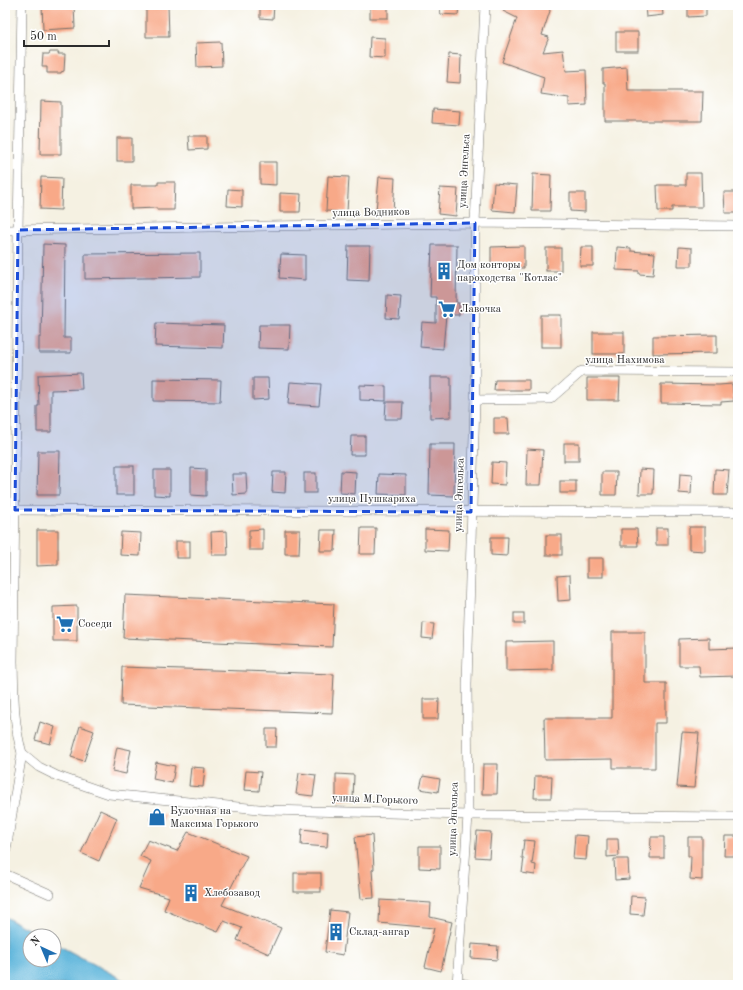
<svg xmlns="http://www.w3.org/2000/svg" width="743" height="990" font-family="'Old Standard TT',serif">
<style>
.water{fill:#5eb6db;stroke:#447083}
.building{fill:#f8a988}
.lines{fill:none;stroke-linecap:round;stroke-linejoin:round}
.minor-casing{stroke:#72706b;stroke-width:10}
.minor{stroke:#fff;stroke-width:9}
.marked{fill:#1d4ed8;fill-opacity:0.2;stroke:#1d4ed8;stroke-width:3;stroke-dasharray:8 5;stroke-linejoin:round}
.labels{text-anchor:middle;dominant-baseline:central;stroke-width:3;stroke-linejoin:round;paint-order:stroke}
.street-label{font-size:11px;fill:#2b2b2b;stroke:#fff}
.poi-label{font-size:11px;fill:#2b2b2b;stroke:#fff;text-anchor:start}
</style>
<rect width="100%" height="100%" fill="#fff"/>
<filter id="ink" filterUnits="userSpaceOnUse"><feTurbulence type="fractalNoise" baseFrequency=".025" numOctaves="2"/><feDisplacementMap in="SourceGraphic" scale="8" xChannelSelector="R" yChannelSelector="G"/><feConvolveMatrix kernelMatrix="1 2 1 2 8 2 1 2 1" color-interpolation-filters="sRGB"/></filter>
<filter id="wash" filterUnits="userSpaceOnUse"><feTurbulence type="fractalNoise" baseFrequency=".012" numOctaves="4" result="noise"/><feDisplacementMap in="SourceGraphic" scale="16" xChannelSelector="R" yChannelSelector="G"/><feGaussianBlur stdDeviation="0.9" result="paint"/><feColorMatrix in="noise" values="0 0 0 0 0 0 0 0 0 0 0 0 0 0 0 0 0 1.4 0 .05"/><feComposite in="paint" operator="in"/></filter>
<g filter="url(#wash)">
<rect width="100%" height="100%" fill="#f5f1e2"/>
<path class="water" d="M 5,917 L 41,936 L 30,936 L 30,960 L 54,960 L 54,943 L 133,985 L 5,985 Z"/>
<g id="blocks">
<g class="building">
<path d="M 42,5 L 74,5 L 75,28 L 43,30 Z"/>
<path d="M 146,5 L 168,5 L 169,37 L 146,37 Z"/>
<path d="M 260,5 L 274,5 L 273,19 L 260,18 Z"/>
<rect x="370" y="5" width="18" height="13"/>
<path d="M 441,5 L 459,5 L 458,15 L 440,14 Z"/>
<path d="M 506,5 L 523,5 L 528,8 L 530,5 L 548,5 L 550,11 L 542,35 L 549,37 L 543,52 L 563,50 L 566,71 L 586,70 L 587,105 L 569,106 L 569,98 L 541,94 L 544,77 L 502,62 L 517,18 L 503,11 Z"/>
<path d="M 645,5 L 662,5 L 663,15 L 646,17 Z"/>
<path d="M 688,5 L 706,5 L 706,16 L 688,17 Z"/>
<rect x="616" y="32" width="22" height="19"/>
<path d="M 370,37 L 385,38 L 385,58 L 369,57 Z"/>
<path d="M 221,42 L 222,66 L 197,67 L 196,43 Z"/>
<path d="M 50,52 L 59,52 L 58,54 L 65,54 L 64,71 L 61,72 L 61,73 L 47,73 L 47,67 L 42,67 L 43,54 L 49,54 Z"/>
<path d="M 449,54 L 461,55 L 460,83 L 447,82 Z"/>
<path d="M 627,67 L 628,91 L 703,91 L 702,121 L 605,121 L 605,83 L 603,83 L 603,69 Z"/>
<path d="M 41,101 L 61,102 L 61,154 L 40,154 Z"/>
<path d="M 433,109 L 460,111 L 459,125 L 432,123 Z"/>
<path d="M 188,136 L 207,136 L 207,149 L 189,150 Z"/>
<rect x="117" y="138" width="15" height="23"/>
<path d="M 260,162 L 276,162 L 276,185 L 260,184 Z"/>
<path d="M 686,173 L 701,173 L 702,207 L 672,207 L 672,211 L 658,211 L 657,185 L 686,185 Z"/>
<path d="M 533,174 L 551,175 L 550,211 L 532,211 Z"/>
<path d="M 328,176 L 349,177 L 347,212 L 326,211 Z"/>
<path d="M 41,177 L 62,178 L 61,210 L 40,209 Z"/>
<path d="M 379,177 L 395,178 L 393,212 L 376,211 Z"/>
<path d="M 158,182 L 175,182 L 174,210 L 157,210 L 157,208 L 131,209 L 131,185 L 158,185 Z"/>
<path d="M 494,183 L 517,185 L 515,212 L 492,210 Z"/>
<path d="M 440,188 L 458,189 L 456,216 L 438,214 Z"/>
<path d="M 228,189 L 242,190 L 242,207 L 227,206 Z"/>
<path d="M 724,192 L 738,192 L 738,213 L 725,213 Z"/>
<path d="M 280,193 L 301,194 L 300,212 L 280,212 Z"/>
<path d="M 570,193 L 585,193 L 585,212 L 570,211 Z"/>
<path d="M 43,244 L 65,245 L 64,338 L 71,338 L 71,353 L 39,353 L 39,337 L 41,337 Z"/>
<path d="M 432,245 L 457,245 L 456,303 L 459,303 L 459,315 L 446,315 L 443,349 L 420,347 L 422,322 L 436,323 L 436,297 L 430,297 Z"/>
<path d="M 348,246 L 370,246 L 369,281 L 347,280 Z"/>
<path d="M 524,246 L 524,268 L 491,268 L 491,247 Z"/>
<path d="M 581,247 L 593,247 L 593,266 L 580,266 Z"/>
<path d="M 617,247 L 631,248 L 631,251 L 655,253 L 653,275 L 639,274 L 639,271 L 616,270 Z"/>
<path d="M 679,247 L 692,248 L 692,266 L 678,266 Z"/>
<rect x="546" y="248" width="15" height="23"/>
<path d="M 200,253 L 200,277 L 85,279 L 85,254 Z"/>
<path d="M 281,254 L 305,255 L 305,280 L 279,278 Z"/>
<path d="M 387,295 L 401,296 L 399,319 L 386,318 Z"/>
<rect x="541" y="315" width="20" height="32"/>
<path d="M 156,323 L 224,325 L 223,348 L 155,346 Z"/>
<path d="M 259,325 L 290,325 L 289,349 L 258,348 Z"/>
<rect x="593" y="332" width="31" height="22"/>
<path d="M 717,335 L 717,353 L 653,354 L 653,336 Z"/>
<path d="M 81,373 L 82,389 L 51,390 L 51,432 L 37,432 L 37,406 L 39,406 L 38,375 Z"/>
<path d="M 430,377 L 451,377 L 451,417 L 430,418 Z"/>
<path d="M 253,378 L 268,378 L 269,399 L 253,400 Z"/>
<path d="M 587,378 L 620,378 L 619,400 L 587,400 Z"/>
<path d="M 153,379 L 221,380 L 220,402 L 153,401 Z"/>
<path d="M 495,380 L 529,380 L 529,390 L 494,390 Z"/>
<path d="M 290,382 L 321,384 L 319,406 L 288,404 Z"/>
<path d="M 661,384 L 719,385 L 732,384 L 734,401 L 721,402 L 721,404 L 661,403 Z"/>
<path d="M 360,385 L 386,386 L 386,401 L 360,400 Z"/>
<path d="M 386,402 L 403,402 L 402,419 L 385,419 Z"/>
<path d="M 494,418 L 508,418 L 509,434 L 494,434 Z"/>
<path d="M 351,436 L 365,436 L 365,455 L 350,455 Z"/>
<rect x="564" y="443" width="15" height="18"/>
<path d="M 430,444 L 455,444 L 454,496 L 429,495 Z"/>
<path d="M 527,449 L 543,450 L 541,485 L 526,485 Z"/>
<path d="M 38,451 L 60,451 L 59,495 L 37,495 Z"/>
<path d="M 492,462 L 506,463 L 505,485 L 491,484 Z"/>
<rect x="116" y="466" width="18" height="29"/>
<path d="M 191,468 L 206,469 L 206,496 L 191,495 Z"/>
<path d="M 640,469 L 654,470 L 653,494 L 639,494 Z"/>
<path d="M 715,469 L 729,470 L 727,495 L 714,495 Z"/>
<path d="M 154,470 L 170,470 L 170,496 L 154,495 Z"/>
<path d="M 341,471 L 356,472 L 355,494 L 340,493 Z"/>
<path d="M 273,472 L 286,472 L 285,493 L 272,492 Z"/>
<path d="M 602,472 L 617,472 L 616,495 L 602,495 Z"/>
<rect x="304" y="473" width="12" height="20"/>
<path d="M 232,474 L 246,474 L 247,494 L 233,495 Z"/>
<path d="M 379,474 L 406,475 L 406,495 L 378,494 Z"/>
<path d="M 680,474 L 692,475 L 691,494 L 679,493 Z"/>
<rect x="560" y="481" width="16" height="12"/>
<path d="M 689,527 L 705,527 L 705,551 L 689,550 Z"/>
<path d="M 361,528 L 376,528 L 375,554 L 360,554 Z"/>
<rect x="656" y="528" width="12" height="17"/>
<path d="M 263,529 L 263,550 L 249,550 L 249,530 Z"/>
<path d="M 425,529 L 449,530 L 448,551 L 425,550 Z"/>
<path d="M 621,529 L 637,529 L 638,546 L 621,546 Z"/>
<path d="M 37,530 L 58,530 L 58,565 L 37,566 Z"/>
<path d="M 285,530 L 300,530 L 299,554 L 285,554 Z"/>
<path d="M 321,530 L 336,530 L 335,551 L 320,551 Z"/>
<path d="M 227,531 L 228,555 L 212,555 L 211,532 Z"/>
<path d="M 121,532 L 141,533 L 140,556 L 120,555 Z"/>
<rect x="546" y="535" width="16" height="20"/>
<path d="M 491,537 L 508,537 L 507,556 L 491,555 Z"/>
<rect x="176" y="541" width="14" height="17"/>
<rect x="587" y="558" width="16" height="19"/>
<path d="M 570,575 L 571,600 L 558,601 L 557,576 Z"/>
<path d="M 125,595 L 334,604 L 332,647 L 123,638 Z"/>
<path d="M 77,606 L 77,641 L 53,641 L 53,607 Z"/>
<rect x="514" y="613" width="10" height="11"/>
<path d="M 423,623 L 434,624 L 432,639 L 422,638 Z"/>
<path d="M 612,632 L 645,632 L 645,683 L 666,683 L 666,723 L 655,723 L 655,768 L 613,768 L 613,759 L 545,760 L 544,718 L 612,718 Z"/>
<path d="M 709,638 L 709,649 L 738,648 L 738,676 L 700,677 L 699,666 L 679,666 L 679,639 Z"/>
<path d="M 553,641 L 553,670 L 506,671 L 506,642 Z"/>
<path d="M 122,667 L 334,674 L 332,713 L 121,705 Z"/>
<path d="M 423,699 L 439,699 L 438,719 L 423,719 Z"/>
<path d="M 40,722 L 55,727 L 50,744 L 35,740 Z"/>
<path d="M 80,726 L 94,731 L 84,761 L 71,757 Z"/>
<path d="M 266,729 L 277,729 L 276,747 L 266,747 Z"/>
<path d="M 682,732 L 699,733 L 694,788 L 677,787 Z"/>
<path d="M 117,747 L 131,750 L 126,774 L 112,771 Z"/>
<path d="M 156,762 L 175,766 L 172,783 L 153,779 Z"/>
<path d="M 483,764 L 498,764 L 497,794 L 482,794 Z"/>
<path d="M 191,767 L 205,768 L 203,787 L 189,786 Z"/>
<path d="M 246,771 L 261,772 L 259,791 L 244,790 Z"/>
<path d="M 299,773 L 316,775 L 313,796 L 296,794 Z"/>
<path d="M 336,774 L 354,775 L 353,800 L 336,800 Z"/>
<path d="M 423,776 L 440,779 L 438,792 L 420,789 Z"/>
<path d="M 535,776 L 552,776 L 551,798 L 534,798 Z"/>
<path d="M 100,810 L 117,818 L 99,861 L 81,853 Z"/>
<path d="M 151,811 L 165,814 L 163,822 L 150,820 Z"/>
<path d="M 302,829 L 328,832 L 327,847 L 301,845 Z"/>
<path d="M 477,831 L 491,832 L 489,858 L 475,857 Z"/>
<path d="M 188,832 L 247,856 L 222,905 L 281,928 L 269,954 L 237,940 L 242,928 L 224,921 L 218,932 L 164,910 L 169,897 L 139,888 L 151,861 L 140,856 L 148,840 L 177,851 Z"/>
<path d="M 372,835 L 374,869 L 372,870 L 374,898 L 361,899 L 355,837 Z"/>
<path d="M 575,835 L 588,836 L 586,860 L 573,859 Z"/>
<path d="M 725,836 L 738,836 L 737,856 L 724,856 Z"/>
<path d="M 651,837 L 664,837 L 664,858 L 650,858 Z"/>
<path d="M 688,837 L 702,837 L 702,880 L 690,879 L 691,856 L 688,856 Z"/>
<path d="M 607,839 L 618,839 L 619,856 L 607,857 Z"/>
<path d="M 524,840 L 535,841 L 532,864 L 536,865 L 535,875 L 522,873 L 524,858 L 522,858 Z"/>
<path d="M 419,846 L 440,846 L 440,869 L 419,868 Z"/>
<path d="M 614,859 L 628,859 L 629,879 L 615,880 Z"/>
<rect x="294" y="873" width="27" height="19"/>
<path d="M 631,896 L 645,897 L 643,915 L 630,914 Z"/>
<path d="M 380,900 L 431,903 L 430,917 L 452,922 L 441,971 L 425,967 L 434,928 L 379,923 Z"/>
<path d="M 330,910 L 348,912 L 343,955 L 325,952 Z"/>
<path d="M 472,944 L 498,946 L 497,960 L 471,958 Z"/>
</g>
</g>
</g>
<g filter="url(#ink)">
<use href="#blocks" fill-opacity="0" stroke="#72706b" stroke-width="1"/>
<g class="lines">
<g class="minor-casing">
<g id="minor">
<path d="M 5,230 L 475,223 L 738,226"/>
<path d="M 475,400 L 550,399 L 582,371 L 738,372"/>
<path d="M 5,510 L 738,512"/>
<path d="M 22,753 L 39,767 L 57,776 L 109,794 L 269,810 L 468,815 L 738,817"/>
<path d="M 5,856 L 22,753 C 13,723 14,693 13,662 L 18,230 L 22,5"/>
<path d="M 5,874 L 50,894"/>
<path d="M 458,982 L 469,985"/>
<path d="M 457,985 L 468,815 L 467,684 L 475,400 L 475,223 L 485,5"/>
</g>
</g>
<use href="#minor" class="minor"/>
</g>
</g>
<path class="marked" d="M 475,223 L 471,512 L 15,510 L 18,230 Z"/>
<defs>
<g id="building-bare" transform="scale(1.38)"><path d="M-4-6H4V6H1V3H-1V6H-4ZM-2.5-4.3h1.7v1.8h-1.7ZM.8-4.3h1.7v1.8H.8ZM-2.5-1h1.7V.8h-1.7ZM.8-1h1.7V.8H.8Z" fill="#1f6fb2" stroke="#fff" stroke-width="2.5" paint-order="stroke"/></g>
<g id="supermarket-bare" transform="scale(1.38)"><path d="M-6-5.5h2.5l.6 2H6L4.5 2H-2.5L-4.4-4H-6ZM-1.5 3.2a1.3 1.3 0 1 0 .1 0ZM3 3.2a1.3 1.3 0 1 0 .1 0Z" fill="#1f6fb2" stroke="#fff" stroke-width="2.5" paint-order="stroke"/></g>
<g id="shop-bare" transform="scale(1.38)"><path d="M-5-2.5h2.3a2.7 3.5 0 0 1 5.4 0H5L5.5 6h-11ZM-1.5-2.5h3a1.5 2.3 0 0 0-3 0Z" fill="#1f6fb2" stroke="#fff" stroke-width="2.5" paint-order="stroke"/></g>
</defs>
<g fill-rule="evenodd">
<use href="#building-bare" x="444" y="271"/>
<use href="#supermarket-bare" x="447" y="309"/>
<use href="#supermarket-bare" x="65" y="624"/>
<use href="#shop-bare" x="157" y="817"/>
<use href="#building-bare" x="191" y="893"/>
<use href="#building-bare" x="336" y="932"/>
</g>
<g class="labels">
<g class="street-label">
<text transform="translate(465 171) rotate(-87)">улица Энгельса</text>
<text transform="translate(371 213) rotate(-1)">улица Водников</text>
<text x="625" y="360">улица Нахимова</text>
<text transform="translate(460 495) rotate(-88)">улица Энгельса</text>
<text x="372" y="499">улица Пушкариха</text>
<text transform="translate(375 800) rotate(2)">улица М.Горького</text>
<text transform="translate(454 819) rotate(-88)">улица Энгельса</text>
</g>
<g class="poi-label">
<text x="457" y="265">Дом конторы<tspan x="457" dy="13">пароходства "Котлас"</tspan></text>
<text x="460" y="309">Лавочка</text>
<text x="78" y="624">Соседи</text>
<text x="170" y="811">Булочная на<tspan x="170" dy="13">Максима Горького</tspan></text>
<text x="204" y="893">Хлебозавод</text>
<text x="349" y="932">Склад-ангар</text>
</g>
</g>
<rect width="743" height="990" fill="none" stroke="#fff" stroke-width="20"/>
<g transform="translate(42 948) rotate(316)"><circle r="19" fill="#ffffff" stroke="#aaaaaa"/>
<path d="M0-3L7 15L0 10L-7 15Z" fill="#1f6fb2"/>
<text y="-6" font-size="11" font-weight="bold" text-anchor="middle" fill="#2b2b2b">N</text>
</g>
<path d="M24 40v6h85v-6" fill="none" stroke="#2b2b2b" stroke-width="2"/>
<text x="30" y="40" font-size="12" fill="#2b2b2b" stroke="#ffffff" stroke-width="3" paint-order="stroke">50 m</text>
</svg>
